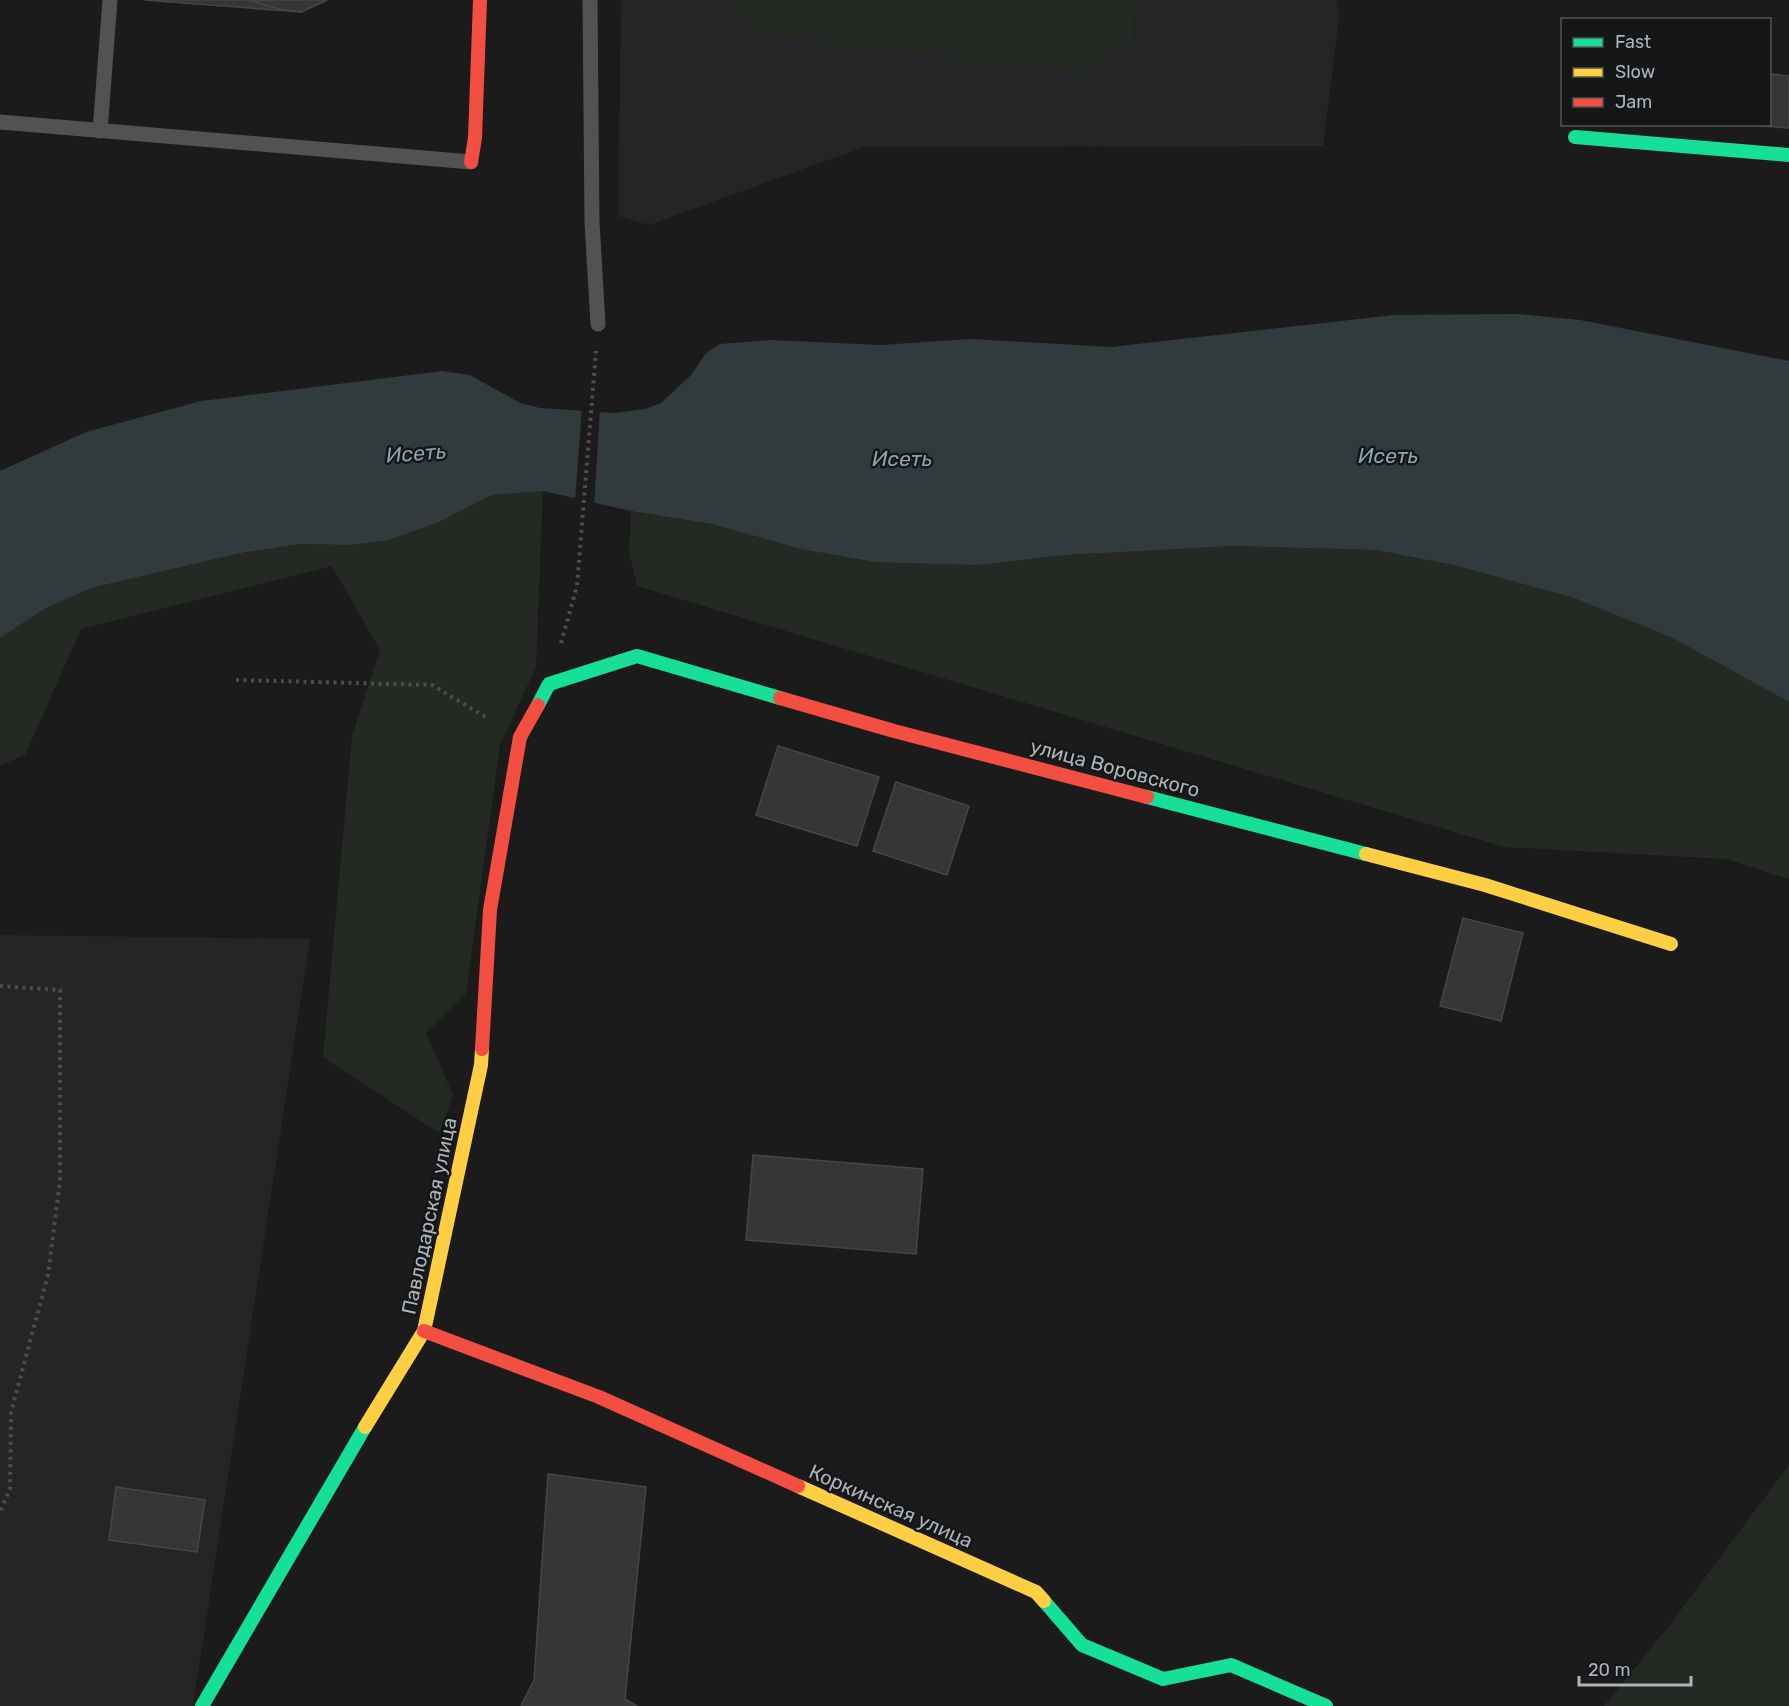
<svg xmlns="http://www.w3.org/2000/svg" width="1789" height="1706" font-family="Rubik,sans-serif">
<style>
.built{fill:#252527}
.green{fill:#242a23}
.water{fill:#313b3e}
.pier{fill:#1b1b1b}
.building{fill:#353636;stroke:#444647;stroke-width:1.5}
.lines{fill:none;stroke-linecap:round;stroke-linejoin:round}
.path{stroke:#4b4d4f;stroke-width:4;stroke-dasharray:3 4.5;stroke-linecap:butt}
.lane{stroke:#505254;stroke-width:15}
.fast{stroke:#16e098;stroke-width:14}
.slow{stroke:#ffcf43;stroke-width:14}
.jam{stroke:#f24e42;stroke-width:14}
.labels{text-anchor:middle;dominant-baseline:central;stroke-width:5;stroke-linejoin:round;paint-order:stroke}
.street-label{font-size:20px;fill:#aeb4bb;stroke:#151617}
.water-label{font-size:21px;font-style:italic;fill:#88a7b2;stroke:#151617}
</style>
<rect width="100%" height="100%" fill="#1b1b1b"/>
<g class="built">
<path d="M 621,0 L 1336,0 L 1339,17 L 1323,146 L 864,147 L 649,225 L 618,216 Z"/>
<path d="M 0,935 L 310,939 L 193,1706 L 0,1706 Z"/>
</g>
<g class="green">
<path d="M 731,0 L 1135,0 L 1132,44 L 1087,75 L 765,37 Z"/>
<path d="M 543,491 L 536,667 L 500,745 L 466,993 L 426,1033 L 453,1095 L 439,1133 L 323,1057 L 352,736 L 380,650 L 332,566 L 81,629 L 25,755 L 0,765 L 0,638 L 46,608 L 91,588 L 241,553 L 300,544 L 349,545 L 491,495 Z"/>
<path d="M 631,511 L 712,524 L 801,549 L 978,565 L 1065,555 L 1233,546 L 1376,550 L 1458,566 L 1574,598 L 1671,637 L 1789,702 L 1789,879 L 1726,859 L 1504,847 L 637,586 L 629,552 Z"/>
<path d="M 1789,1465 L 1789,1706 L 1604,1706 L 1665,1631 Z"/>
</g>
<path class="water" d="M 1519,314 L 1580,320 L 1789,361 L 1789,702 L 1671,637 L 1574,598 L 1458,566 L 1376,550 L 1233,546 L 1065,555 L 978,565 L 876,562 L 801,549 L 712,524 L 631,511 L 543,491 L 491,495 L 439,522 L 388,540 L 349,545 L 300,544 L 241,553 L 91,588 L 46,608 L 0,638 L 0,471 L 86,432 L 201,401 L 442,371 L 470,375 L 520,403 L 540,408 L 615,413 L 645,409 L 661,403 L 692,374 L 706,353 L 720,344 L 770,340 L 881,345 L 971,339 L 1111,347 L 1394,315 Z"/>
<path class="pier" d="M 582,408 L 600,409 L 594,506 L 575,501 Z"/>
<g class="building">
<path d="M 145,0 L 204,0 L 204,4 Z"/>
<path d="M 145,0 L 327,0 L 301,12 Z"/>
<path d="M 249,0 L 327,0 L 301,12 L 278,9 Z"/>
<path d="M 1770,74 L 1789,76 L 1789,128 L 1761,126 L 1770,124 Z"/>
<path d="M 778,746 L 879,777 L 857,846 L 756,815 Z"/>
<path d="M 896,782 L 969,806 L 947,875 L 873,851 Z"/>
<path d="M 1463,918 L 1523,933 L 1501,1021 L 1440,1006 Z"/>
<path d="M 753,1155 L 923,1169 L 916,1254 L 746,1240 Z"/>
<path d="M 548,1474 L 646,1487 L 625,1699 L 637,1706 L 521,1706 L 534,1680 Z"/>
<path d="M 116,1487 L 205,1500 L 197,1552 L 109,1540 Z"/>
</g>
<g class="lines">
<g class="path">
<path d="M 561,643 L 577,586 L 596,351"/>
<path d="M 236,680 L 432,685 L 489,719"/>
<path d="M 0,986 L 60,990 L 60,1180 L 48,1275 L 11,1412 L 10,1489 L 0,1512"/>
</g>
<g class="lane">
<path d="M 590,0 L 592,222 L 598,324"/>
<path d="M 0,122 L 471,162"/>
<path d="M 100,131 L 110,0"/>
</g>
<g class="fast">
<path d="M 1575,137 L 1789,155"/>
<path d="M 538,705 L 549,684 L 637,656 L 780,698"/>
<path d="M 1147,797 L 1366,854"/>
<path d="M 1044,1601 L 1082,1645 L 1163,1679 L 1231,1665 L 1326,1706"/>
<path d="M 202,1706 L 365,1427"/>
</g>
<g class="slow">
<path d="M 1366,854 L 1485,885 L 1671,944"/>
<path d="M 365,1427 L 424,1331 L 481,1065 L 482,1049"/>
<path d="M 798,1486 L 1036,1592 L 1044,1601"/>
</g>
<g class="jam">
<path d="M 471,162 L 475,138 L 480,0"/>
<path d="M 780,698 L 894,731 L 1147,797"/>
<path d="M 482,1049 L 490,910 L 520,737 L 538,705"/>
<path d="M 424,1331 L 599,1397 L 798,1486"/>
</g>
</g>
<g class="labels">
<g class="street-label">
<text transform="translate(1115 768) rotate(15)">улица Воровского</text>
<text transform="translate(429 1216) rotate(-78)">Павлодарская улица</text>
<text transform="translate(891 1506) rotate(24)">Коркинская улица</text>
</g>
<g class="water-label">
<text transform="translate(416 453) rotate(-4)">Исеть</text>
<text x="1388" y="455">Исеть</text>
<text x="902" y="458">Исеть</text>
</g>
</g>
<rect x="1561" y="18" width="210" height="108" fill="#151617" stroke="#525559" stroke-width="1.5"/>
<rect x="1573" y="38" width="30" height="9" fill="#16e098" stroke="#525559" stroke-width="1.5"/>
<text x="1615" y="48" font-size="18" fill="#aeb4bb">Fast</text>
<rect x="1573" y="68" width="30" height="9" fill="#ffcf43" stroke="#525559" stroke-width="1.5"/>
<text x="1615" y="78" font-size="18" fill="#aeb4bb">Slow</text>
<rect x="1573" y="98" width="30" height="9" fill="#f24e42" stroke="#525559" stroke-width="1.5"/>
<text x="1615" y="108" font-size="18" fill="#aeb4bb">Jam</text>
<path d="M1579 1676v9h112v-9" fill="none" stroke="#aeb4bb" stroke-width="3"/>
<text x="1588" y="1676" font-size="18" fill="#aeb4bb" stroke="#151617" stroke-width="4.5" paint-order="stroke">20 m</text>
</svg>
